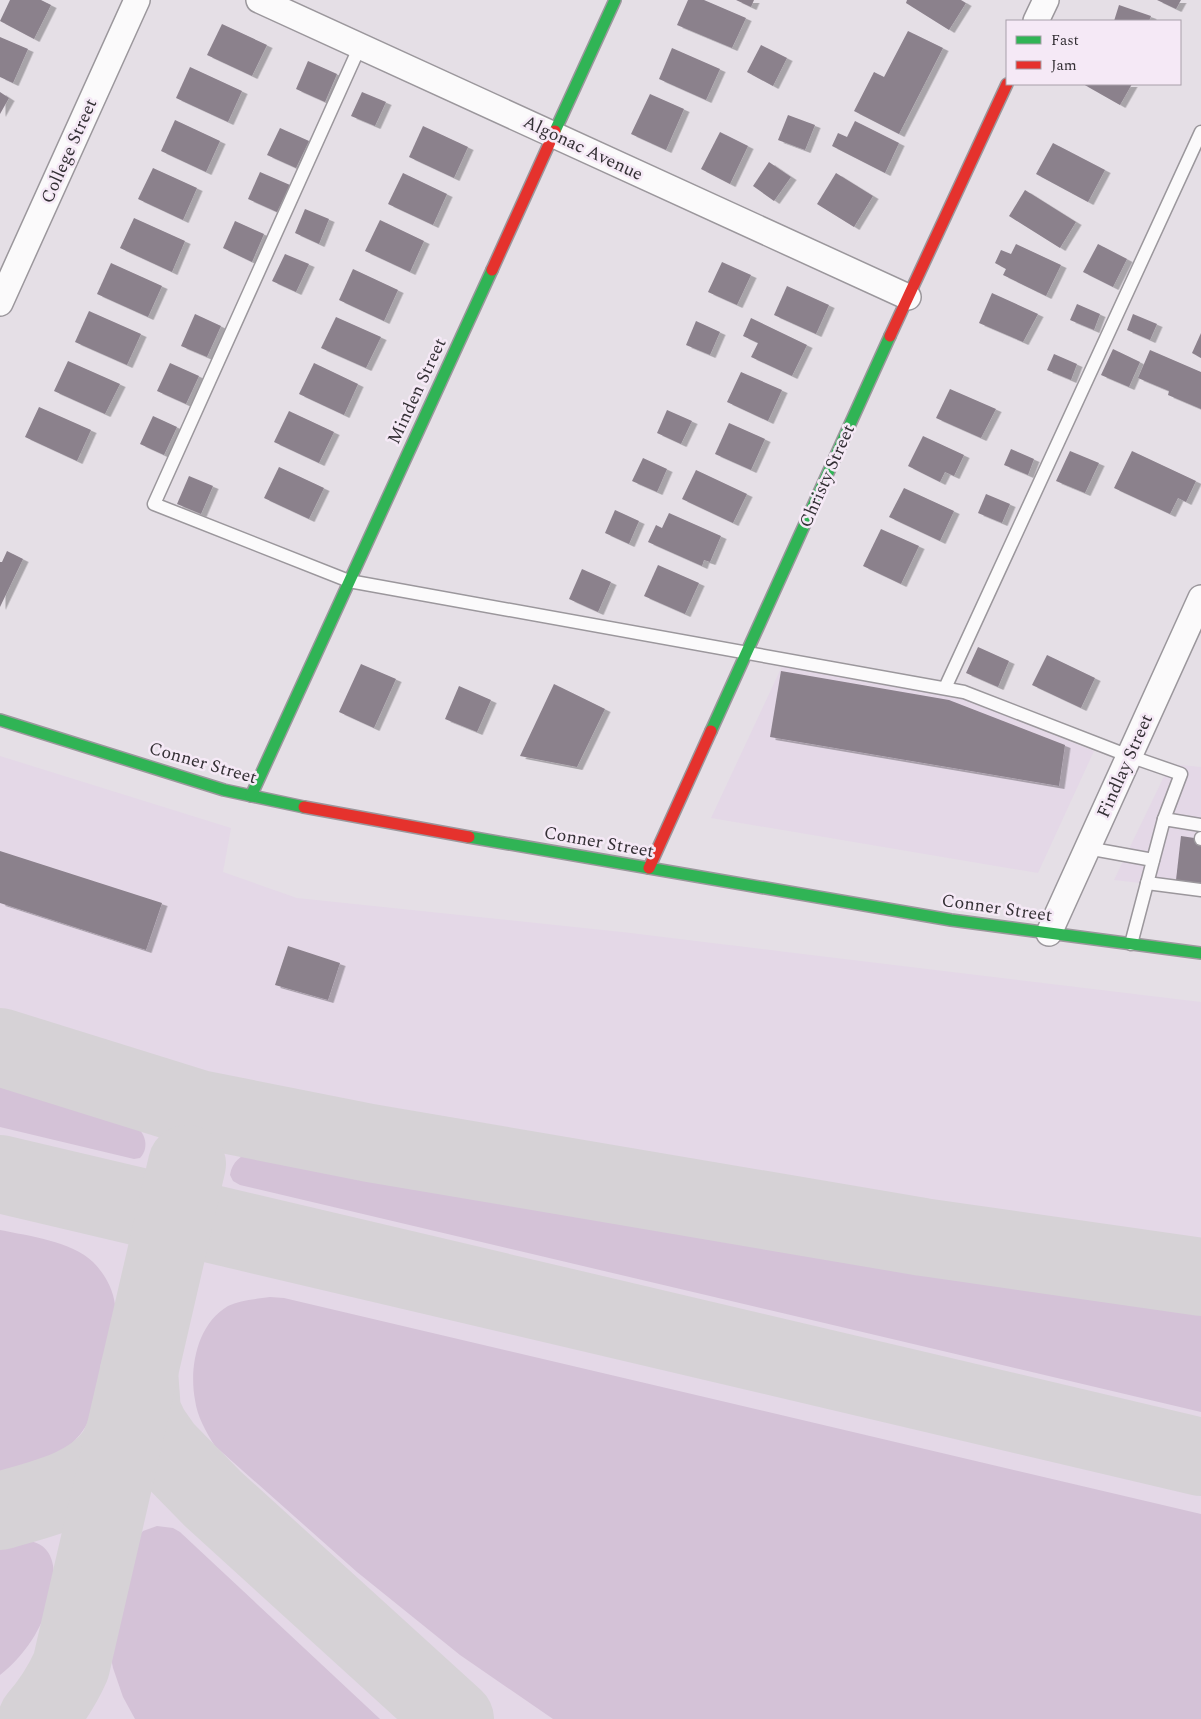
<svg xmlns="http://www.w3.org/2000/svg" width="1201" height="1719" font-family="Spectral,serif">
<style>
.built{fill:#e4d8e7}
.green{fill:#d4c2d7}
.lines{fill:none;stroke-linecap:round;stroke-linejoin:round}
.taxiway{stroke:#d6d2d6;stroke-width:78}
.building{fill:#8b818c;filter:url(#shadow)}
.lane-casing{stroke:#9b979c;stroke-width:15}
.street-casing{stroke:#9b979c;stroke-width:28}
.fast-casing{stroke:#9b979c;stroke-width:14}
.jam-casing{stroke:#9b979c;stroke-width:14}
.lane{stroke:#fbfafb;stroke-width:12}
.street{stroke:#fbfafb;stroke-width:25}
.fast{stroke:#30b455;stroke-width:11}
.jam{stroke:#e5322d;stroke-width:11}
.labels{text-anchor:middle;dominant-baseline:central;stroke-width:5;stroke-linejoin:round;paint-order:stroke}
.street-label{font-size:18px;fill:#343035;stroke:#f5e9f6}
</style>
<defs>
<filter id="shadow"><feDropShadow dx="5.5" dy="3" stdDeviation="0" flood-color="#0004"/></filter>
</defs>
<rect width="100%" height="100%" fill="#e5dfe6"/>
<g class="built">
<path d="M 783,664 L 960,698 L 1094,751 L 1038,873 L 711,818 Z"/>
<path d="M 0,756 L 231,828 L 223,872 L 297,898 L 622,932 L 1201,1002 L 1201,1719 L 0,1719 Z"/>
<path d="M 1170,764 L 1201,767 L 1201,890 L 1114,880 Z"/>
</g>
<g class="green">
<path d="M 0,1080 L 131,1122 C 144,1130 151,1146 140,1158 L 134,1159 L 0,1127 Z"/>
<path d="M 254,1152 L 963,1271 L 1201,1305 L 1201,1412 L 240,1185 L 233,1181 L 230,1175 C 232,1162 241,1154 254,1152 Z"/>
<path d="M 0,1230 C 29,1236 71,1241 93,1262 C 104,1273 113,1288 115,1305 C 117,1327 100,1398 90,1419 C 85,1429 77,1439 69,1446 C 49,1464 25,1469 0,1476 Z"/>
<path d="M 270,1297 L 284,1298 L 1201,1514 L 1201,1719 L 553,1719 L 460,1655 L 357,1572 L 215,1446 C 206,1432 197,1416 195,1400 C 189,1368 197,1324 228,1306 C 240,1300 257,1299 270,1297 Z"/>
<path d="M 157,1526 L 173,1528 L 180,1532 L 380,1719 L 135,1719 L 123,1697 L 113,1668 L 110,1653 L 112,1621 L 133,1543 L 143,1531 Z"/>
<path d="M 20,1540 C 73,1540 52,1607 35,1635 C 26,1650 14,1664 0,1675 L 0,1546 Z"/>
</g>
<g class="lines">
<g class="taxiway">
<path d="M 0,1047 L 199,1109 L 370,1143 L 923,1237 L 1201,1277"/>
<path d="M 0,1174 L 1201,1457"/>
<path d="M 139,1371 L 142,1412 L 150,1429 L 164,1449 L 213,1499 L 455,1719"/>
<path d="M 0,1511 C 40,1499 89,1490 115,1454 C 119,1448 122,1440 125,1433"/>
<path d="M 37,1719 C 51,1703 62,1686 71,1666 L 187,1164"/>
</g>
</g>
<g class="building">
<path d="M 10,0 L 41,0 L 51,5 L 34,39 L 0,21 Z"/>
<path d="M 688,0 L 704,0 L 746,18 L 732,48 L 677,25 Z"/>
<path d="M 736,0 L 754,0 L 751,7 Z"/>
<path d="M 907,0 L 961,0 L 966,3 L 949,30 L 906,3 Z"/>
<path d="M 1157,0 L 1181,0 L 1176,9 Z"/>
<path d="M 1119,5 L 1151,16 L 1149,21 L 1114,21 Z"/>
<path d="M 222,24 L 267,45 L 252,76 L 207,55 Z"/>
<path d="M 908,31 L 943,48 L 899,134 L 854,111 L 874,72 L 884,77 Z"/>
<path d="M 0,37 L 28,49 L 13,83 L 0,77 Z"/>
<path d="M 761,45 L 787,58 L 773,86 L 747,72 Z"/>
<path d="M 672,48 L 720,69 L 706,100 L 659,79 Z"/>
<path d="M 308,61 L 337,74 L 325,102 L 296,89 Z"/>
<path d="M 190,67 L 242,91 L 228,122 L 176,98 Z"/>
<path d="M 1083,84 L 1132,84 L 1120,105 Z"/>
<path d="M 0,92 L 9,98 L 0,114 Z"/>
<path d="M 362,92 L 386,102 L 375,126 L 351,116 Z"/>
<path d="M 650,94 L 684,109 L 666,150 L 631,134 Z"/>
<path d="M 788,115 L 815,125 L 805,150 L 778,140 Z"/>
<path d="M 175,120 L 220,141 L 206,172 L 161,151 Z"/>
<path d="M 855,121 L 899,143 L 885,173 L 832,146 L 838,133 L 847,137 Z"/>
<path d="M 423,126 L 468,147 L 454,178 L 409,157 Z"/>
<path d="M 280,128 L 309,141 L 296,168 L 267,155 Z"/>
<path d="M 720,132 L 748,146 L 730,184 L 701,169 Z"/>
<path d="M 1053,143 L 1105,170 L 1088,202 L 1036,174 Z"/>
<path d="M 769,162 L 791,177 L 774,201 L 753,186 Z"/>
<path d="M 153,168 L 197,188 L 183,220 L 138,199 Z"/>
<path d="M 260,172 L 290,185 L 277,212 L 248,199 Z"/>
<path d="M 403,173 L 447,194 L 433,225 L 388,204 Z"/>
<path d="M 836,173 L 873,196 L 854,227 L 817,204 Z"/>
<path d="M 1025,190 L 1076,222 L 1060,248 L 1009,216 Z"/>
<path d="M 305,209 L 329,219 L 319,244 L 295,233 Z"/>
<path d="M 134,218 L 185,241 L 172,272 L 120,248 Z"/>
<path d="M 380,220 L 424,241 L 410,272 L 365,251 Z"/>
<path d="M 235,221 L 264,234 L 252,262 L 223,248 Z"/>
<path d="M 1016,244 L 1061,265 L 1046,296 L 1003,275 L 1006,269 L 995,263 L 1001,250 L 1011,254 Z"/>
<path d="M 1098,244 L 1127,259 L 1113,287 L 1083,272 Z"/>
<path d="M 285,254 L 309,264 L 296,292 L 272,281 Z"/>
<path d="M 722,262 L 751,275 L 737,305 L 708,292 Z"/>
<path d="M 111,263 L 162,286 L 148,317 L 97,294 Z"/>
<path d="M 353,269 L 398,290 L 384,321 L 339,300 Z"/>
<path d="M 787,286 L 829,305 L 816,334 L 774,315 Z"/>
<path d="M 992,293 L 1038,314 L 1023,342 L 979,323 Z"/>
<path d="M 1077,304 L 1100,314 L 1094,330 L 1070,320 Z"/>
<path d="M 89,311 L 141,334 L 127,365 L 75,342 Z"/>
<path d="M 195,314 L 221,326 L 207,357 L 181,346 Z"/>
<path d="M 1133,314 L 1157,324 L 1150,340 L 1127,330 Z"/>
<path d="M 336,317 L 381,337 L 366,368 L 321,348 Z"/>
<path d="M 751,318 L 807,345 L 792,376 L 751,357 L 758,343 L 743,336 Z"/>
<path d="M 696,321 L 720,332 L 710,355 L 686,345 Z"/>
<path d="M 1201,333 L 1201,358 L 1192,353 Z"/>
<path d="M 1113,349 L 1140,362 L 1129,387 L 1101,375 Z"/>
<path d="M 1150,350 L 1201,372 L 1201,409 L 1168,395 L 1169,391 L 1138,378 Z"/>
<path d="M 1054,354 L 1077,364 L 1071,380 L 1047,370 Z"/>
<path d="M 68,361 L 120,384 L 105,414 L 54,391 Z"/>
<path d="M 170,363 L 199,376 L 186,404 L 157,391 Z"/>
<path d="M 314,363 L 358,384 L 344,415 L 299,394 Z"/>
<path d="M 741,372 L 782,390 L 768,421 L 727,402 Z"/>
<path d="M 950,389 L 996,409 L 981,438 L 936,418 Z"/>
<path d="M 39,407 L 91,430 L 77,461 L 25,437 Z"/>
<path d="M 667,410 L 692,421 L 681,444 L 657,433 Z"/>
<path d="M 289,411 L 334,432 L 319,463 L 274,442 Z"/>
<path d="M 153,416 L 177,427 L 164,455 L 140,444 Z"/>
<path d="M 729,423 L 765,439 L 751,470 L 715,454 Z"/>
<path d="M 923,436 L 964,455 L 954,476 L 945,472 L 940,482 L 908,466 Z"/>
<path d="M 1011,449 L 1034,459 L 1028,475 L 1004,465 Z"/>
<path d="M 1070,451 L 1099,463 L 1085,493 L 1056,481 Z"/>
<path d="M 1132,451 L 1196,481 L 1186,502 L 1178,498 L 1170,514 L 1114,488 Z"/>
<path d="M 643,458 L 667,469 L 657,492 L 632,481 Z"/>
<path d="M 279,467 L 324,488 L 309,519 L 264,498 Z"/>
<path d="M 696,470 L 747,494 L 733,523 L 682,499 Z"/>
<path d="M 189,476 L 213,486 L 201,514 L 177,504 Z"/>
<path d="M 904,488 L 954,511 L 940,541 L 889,517 Z"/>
<path d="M 986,494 L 1010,504 L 1002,523 L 978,513 Z"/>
<path d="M 615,510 L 639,521 L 629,544 L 605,533 Z"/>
<path d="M 669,513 L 721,536 L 710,562 L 704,560 L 702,566 L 648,542 L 656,525 L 662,528 Z"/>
<path d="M 881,529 L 919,546 L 901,584 L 863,566 Z"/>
<path d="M 7,551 L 23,559 L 0,607 L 0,562 L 2,562 Z"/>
<path d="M 658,565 L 699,583 L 685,614 L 644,596 Z"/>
<path d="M 582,569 L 611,582 L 598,612 L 569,599 Z"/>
<path d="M 978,647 L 1009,661 L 998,687 L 966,673 Z"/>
<path d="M 1047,655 L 1095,678 L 1081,708 L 1032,685 Z"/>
<path d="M 361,664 L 396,679 L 374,728 L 339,712 Z"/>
<path d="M 781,671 L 949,700 L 1065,745 L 1059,786 L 770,737 Z"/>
<path d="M 554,684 L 605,709 L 577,767 L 520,756 Z"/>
<path d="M 459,686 L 491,700 L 477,732 L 445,719 Z"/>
<path d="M 1181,836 L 1201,839 L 1201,883 L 1176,880 Z"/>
<path d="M 0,851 L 162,903 L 146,950 L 0,903 Z"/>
<path d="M 288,946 L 340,963 L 328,1000 L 275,985 Z"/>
</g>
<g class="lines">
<g class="lane-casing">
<g id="lane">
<path d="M 360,46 L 154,504 L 349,581 L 964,692 L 1129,756 L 1181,774 L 1164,819"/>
<path d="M 945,688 L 1201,132"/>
<path d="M 1201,839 L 1201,838"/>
<path d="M 1087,848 L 1153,860"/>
<path d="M 1147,883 L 1201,890"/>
<path d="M 1131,944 L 1164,819 L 1201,825"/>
</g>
</g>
<g class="street-casing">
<g id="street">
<path d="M 259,0 L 908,297"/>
<path d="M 1036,21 L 1046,0"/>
<path d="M 0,303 L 137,0"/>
<path d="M 1049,933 L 1201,598"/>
</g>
</g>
<g class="fast-casing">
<g id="fast">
<path d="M 555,131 L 615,0"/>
<path d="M 0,720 L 224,790 L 304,807"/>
<path d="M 711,731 L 890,336"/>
<path d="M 251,796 L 492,270"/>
<path d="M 469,837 L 951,920 L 1201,953"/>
</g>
</g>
<g class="jam-casing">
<g id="jam">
<path d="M 492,270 L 555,131"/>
<path d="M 890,336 L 1007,84"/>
<path d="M 304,807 L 469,837"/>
<path d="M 649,868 L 711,731"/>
</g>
</g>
<use href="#lane" class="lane"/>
<use href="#street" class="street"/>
<use href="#fast" class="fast"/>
<use href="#jam" class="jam"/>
</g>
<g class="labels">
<g class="street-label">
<text transform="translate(583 148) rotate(25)">Algonac Avenue</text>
<text transform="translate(69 151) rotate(-66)">College Street</text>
<text transform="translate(417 391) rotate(-65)">Minden Street</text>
<text transform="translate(827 476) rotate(-66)">Christy Street</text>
<text transform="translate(203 763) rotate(16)">Conner Street</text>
<text transform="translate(1125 766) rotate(-66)">Findlay Street</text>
<text transform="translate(599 842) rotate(10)">Conner Street</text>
<text transform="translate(997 908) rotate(8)">Conner Street</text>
</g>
</g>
<rect x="1006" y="20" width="175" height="65" fill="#f5e9f6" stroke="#a89fa9"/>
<rect x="1016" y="36" width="25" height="8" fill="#30b455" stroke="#a89fa9"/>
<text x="1051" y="45" font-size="15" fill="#343035">Fast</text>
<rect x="1016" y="61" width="25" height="8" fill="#e5322d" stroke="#a89fa9"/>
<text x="1051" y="70" font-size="15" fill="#343035">Jam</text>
</svg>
